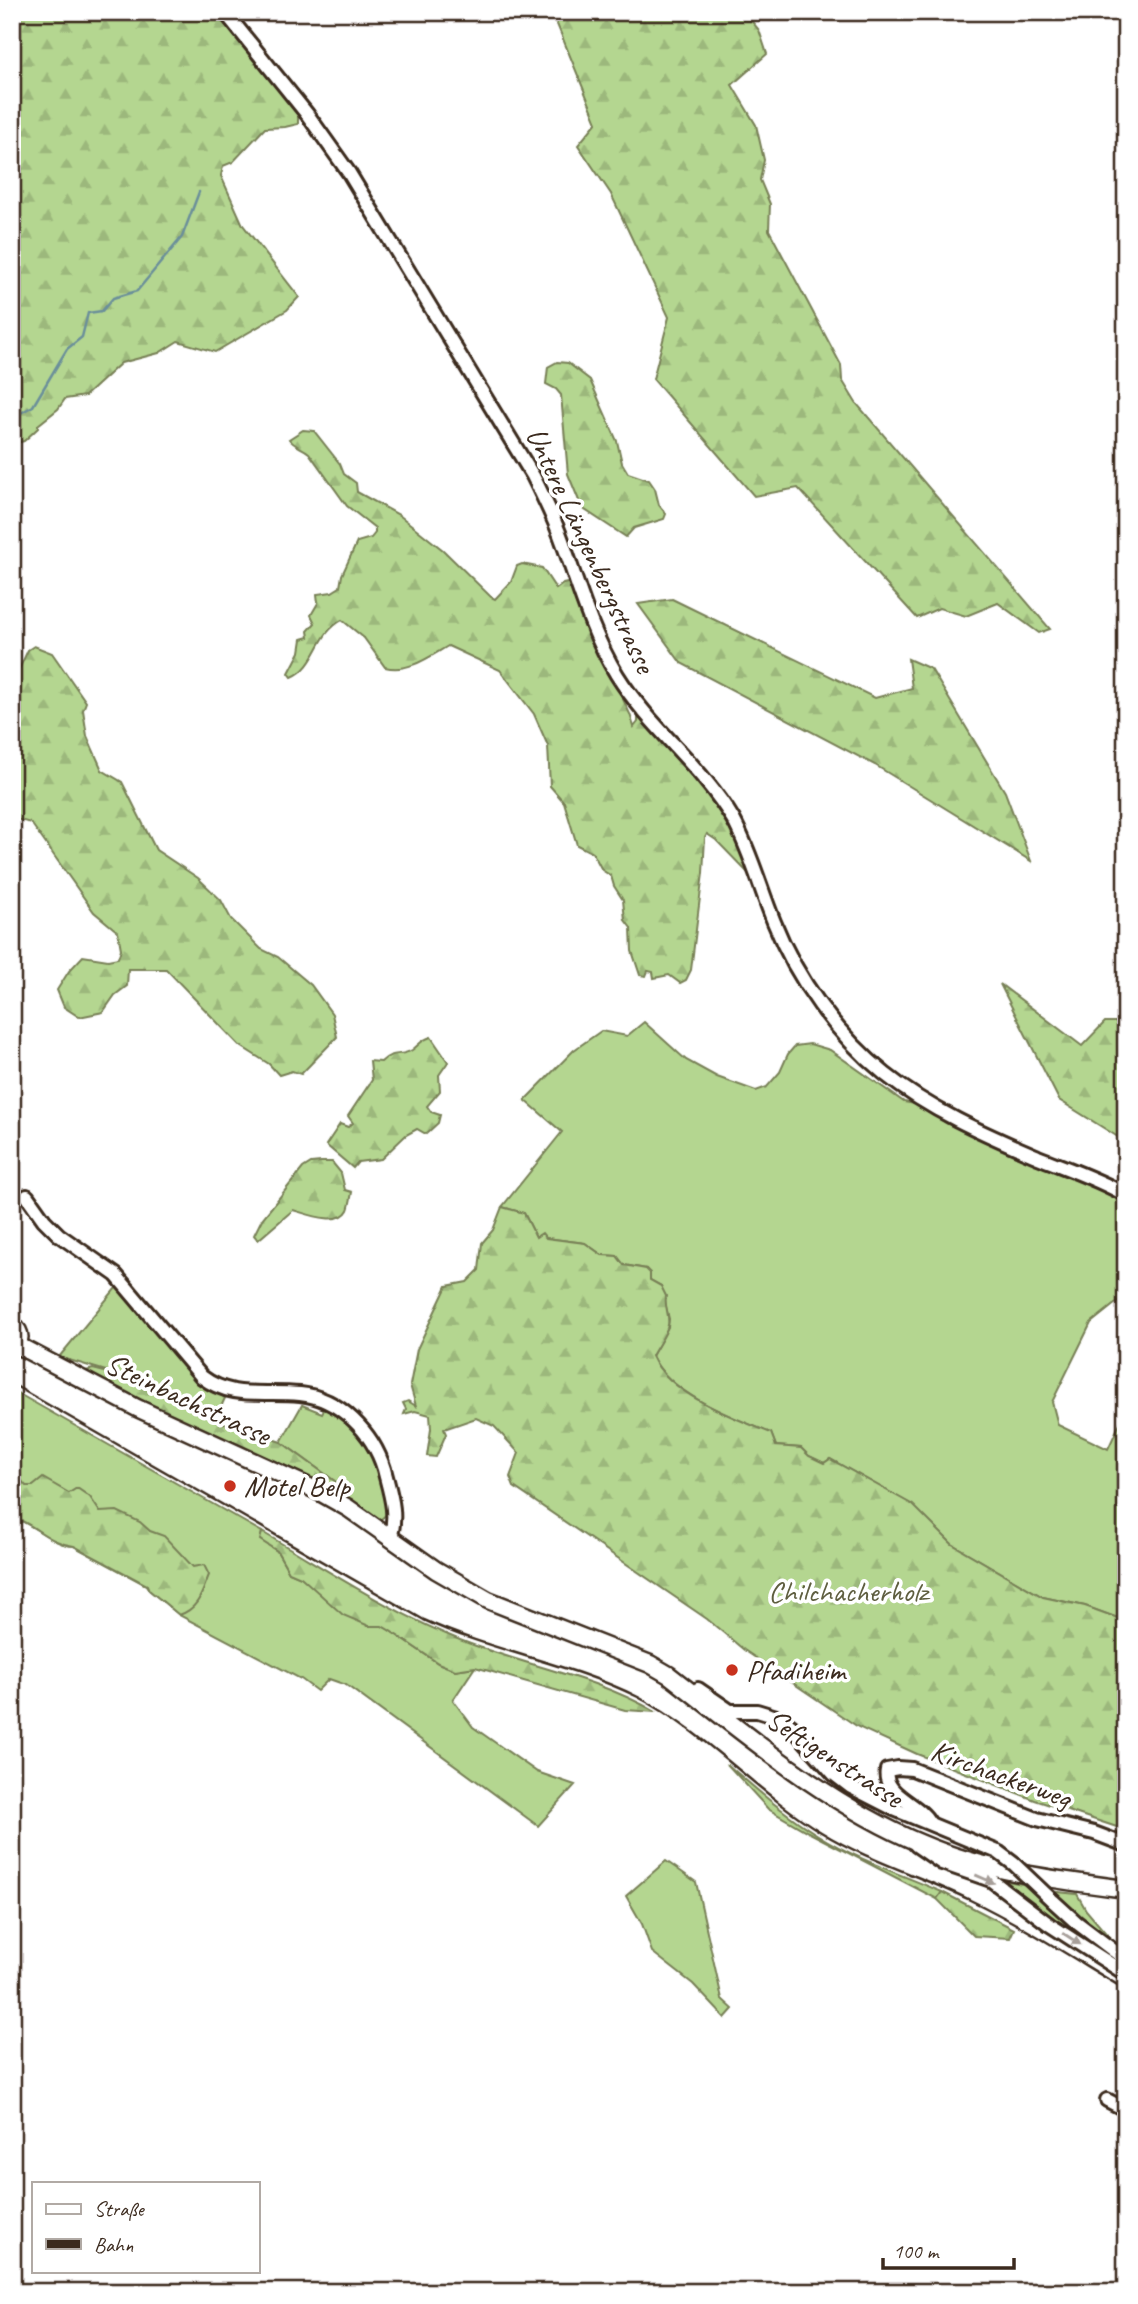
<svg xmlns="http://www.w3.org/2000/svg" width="1138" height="2304" font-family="Caveat,sans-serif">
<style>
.grass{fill:#b4d690;stroke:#788057;stroke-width:2}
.forest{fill:url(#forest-firs);stroke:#788057;stroke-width:2}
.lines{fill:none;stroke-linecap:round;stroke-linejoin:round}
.stream{stroke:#6b8f9a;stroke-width:2.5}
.minor-casing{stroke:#3b2a1e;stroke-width:18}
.major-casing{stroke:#3b2a1e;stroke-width:21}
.minor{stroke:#fff;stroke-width:12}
.major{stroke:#fff;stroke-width:16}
.rail{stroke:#3b2a1e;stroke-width:2.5}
.minor-bridge-casing{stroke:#3b2a1e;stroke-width:18;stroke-linecap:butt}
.minor-bridge{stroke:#fff;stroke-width:12}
.oneway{fill:#a79f9a}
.poi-dot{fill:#c8321e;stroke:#fff;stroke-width:2.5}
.labels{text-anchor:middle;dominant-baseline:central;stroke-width:7;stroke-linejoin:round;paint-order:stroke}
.street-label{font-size:30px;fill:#3b2a1e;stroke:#fff}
.poi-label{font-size:30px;fill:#3b2a1e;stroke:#fff;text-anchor:start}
.park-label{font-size:30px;fill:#5f5e40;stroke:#fff}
</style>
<defs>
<pattern id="forest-firs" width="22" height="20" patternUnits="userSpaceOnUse" patternTransform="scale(1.75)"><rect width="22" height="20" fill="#b4d690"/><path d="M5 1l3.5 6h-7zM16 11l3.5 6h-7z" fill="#9cb87c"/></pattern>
</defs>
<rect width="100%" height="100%" fill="#fff"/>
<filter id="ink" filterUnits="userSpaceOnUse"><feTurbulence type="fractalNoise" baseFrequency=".0143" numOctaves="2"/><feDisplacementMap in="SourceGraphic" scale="14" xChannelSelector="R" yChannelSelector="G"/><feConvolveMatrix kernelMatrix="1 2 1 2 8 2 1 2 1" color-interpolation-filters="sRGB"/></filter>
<g filter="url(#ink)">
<g class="grass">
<path d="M 644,1022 L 686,1060 L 717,1077 L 756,1091 L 767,1087 L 780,1072 L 788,1054 L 795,1046 L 810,1044 L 830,1050 L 904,1102 L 921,1105 L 946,1123 L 1097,1188 L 1126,1203 L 1126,1295 L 1091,1323 L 1052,1402 L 1058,1425 L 1108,1449 L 1126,1410 L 1126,1621 L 1085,1606 L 1043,1597 L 952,1544 L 912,1505 L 830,1459 L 824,1463 L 809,1456 L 801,1448 L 776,1446 L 771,1433 C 733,1418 669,1394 652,1356 L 668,1327 L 669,1319 L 661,1286 L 650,1280 L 646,1269 L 624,1265 L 617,1256 L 602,1255 L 585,1243 L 546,1238 L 542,1234 L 536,1237 L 524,1213 L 502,1207 L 562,1132 L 525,1100 L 574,1050 L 601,1031 L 627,1036 Z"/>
<path d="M 120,1283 L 205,1385 L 225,1398 L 215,1420 L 136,1380 L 59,1357 Z"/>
<path d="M 12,1390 L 262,1532 L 261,1540 L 277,1551 L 289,1572 L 301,1577 L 368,1626 L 382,1626 L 389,1630 L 438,1663 L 455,1670 L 475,1667 L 453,1700 L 473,1727 L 537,1772 L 575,1785 L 538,1826 L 346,1685 L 329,1679 L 317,1691 L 301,1679 L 179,1615 L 149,1590 L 146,1585 L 74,1546 C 53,1544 40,1530 22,1521 L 15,1527 L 12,1523 Z"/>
<path d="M 302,1405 L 322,1413 L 326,1406 C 376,1442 377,1454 389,1512 L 379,1521 L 343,1496 L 347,1490 L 281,1442 Z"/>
<path d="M 727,1764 C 756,1789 785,1815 818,1835 C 856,1859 900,1874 942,1892 L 937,1899 L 808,1832 L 768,1809 Z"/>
<path d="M 666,1861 L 696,1882 L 722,1999 L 733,2009 L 725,2018 L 693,1984 L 652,1952 L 642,1924 L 626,1896 Z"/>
<path d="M 998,1879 L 1027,1885 L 1044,1902 L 1112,1957 L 1112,1960 L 1086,1944 Z"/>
<path d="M 1048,1891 L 1077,1894 L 1086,1910 L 1121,1951 Z"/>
</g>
<g class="forest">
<path d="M 12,12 L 218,12 L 298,108 L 298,124 L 285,127 L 265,128 L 233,162 L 223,166 L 221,176 L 243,225 L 299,297 L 287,310 L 215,352 L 178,341 L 159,353 L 121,363 L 85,396 L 65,399 L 58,409 L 38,425 L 38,428 L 24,441 L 12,444 Z"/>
<path d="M 552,12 L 744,12 L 759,30 L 767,54 L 732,85 L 756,125 L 764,160 L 760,180 L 770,204 L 769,230 L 841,365 L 842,380 L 856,403 L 1050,629 L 1039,633 L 998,603 L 966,616 L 939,608 L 917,618 L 798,488 L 754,496 L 653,379 L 669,317 L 611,194 L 578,145 L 597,122 Z"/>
<path d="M 557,362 L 568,363 L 590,380 L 617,441 L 622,463 L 628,473 L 649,480 L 655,489 L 659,505 L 666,514 L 664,519 L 634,528 L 626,537 L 582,508 L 568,474 L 561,395 L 556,389 L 546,384 L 548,367 Z"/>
<path d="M 303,430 L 314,431 L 340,464 L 344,474 L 356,483 L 357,492 L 399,515 L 443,550 L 491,597 L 495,599 L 511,582 L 517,566 L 522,564 L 542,568 L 556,589 L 563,584 L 572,582 L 597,644 L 630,714 L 634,727 L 638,722 L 638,711 L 696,775 L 735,838 L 750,870 L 747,872 L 716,840 L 707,834 L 705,838 L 703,873 L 691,970 L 686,980 L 680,983 L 669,975 L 654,978 L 653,972 L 648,971 L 646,976 L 640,975 L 632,951 L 631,928 L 625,920 L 623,900 L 614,886 L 611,876 L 602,870 L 593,853 L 577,845 L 564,802 L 550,786 L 548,746 L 534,714 L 500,670 L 448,646 C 429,657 408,673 385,667 L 364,638 L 342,620 C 316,634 317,667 292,677 L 289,673 L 300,652 L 302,639 L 309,637 L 308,631 L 315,623 L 311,615 L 318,603 L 317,594 L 332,592 L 340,587 L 342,575 L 357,542 L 371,538 L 375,533 L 375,528 L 347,506 L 309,453 C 302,447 295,447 289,439 Z"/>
<path d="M 672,599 L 875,698 L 912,688 L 908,659 L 931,669 L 1005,792 L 1031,861 L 875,765 L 681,663 L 638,604 Z"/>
<path d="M 34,646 L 52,653 L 86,702 L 83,710 L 87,736 L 102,770 L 122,782 L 156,850 L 198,878 L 221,900 L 231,919 L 261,949 L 278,957 L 311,985 L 332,1014 L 337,1037 L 301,1074 L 292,1071 L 279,1075 L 269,1064 L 239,1045 L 166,969 L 128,969 L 127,986 L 115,995 L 103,1012 L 79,1017 L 64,1007 L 57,990 L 69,971 L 83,956 L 108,960 L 118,958 L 121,949 L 118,932 L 94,912 L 31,823 L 12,818 L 12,684 L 28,650 Z"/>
<path d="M 1000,984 L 1082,1046 L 1105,1022 L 1126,1022 L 1126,1142 L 1059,1100 Z"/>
<path d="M 431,1037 L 448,1062 L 439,1075 L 440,1091 L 427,1106 L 431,1112 L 440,1115 L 438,1123 L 426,1134 L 417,1129 L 406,1135 L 381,1159 L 358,1162 L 353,1168 L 326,1145 L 340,1124 L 348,1127 L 353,1123 L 348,1116 L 372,1080 L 370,1061 L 381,1062 C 392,1050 402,1057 412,1050 C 420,1044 421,1040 431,1037 Z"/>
<path d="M 321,1162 L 332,1162 L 341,1173 L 345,1190 L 352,1192 C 351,1197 350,1205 348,1210 C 339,1227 307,1214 293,1210 L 258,1240 L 254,1235 L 262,1219 L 303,1168 L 311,1163 Z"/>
<path d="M 502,1207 L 524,1213 L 536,1237 L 542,1233 L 546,1238 L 585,1243 L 602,1255 L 617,1256 L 624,1265 L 646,1269 L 650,1273 L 650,1280 L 661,1286 L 666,1296 C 664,1307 670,1315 668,1325 C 666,1335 657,1346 652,1356 C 669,1394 733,1418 771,1433 L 776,1446 L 801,1448 L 809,1456 L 824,1463 L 830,1459 L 913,1505 L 952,1544 L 1043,1597 L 1085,1606 L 1126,1621 L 1126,1830 L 1035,1800 L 917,1754 L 858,1727 L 744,1650 L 707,1619 L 514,1487 L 510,1477 L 519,1453 L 494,1426 L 476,1418 L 444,1429 L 446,1434 L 436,1457 L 427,1456 L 431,1429 L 430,1415 L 415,1411 L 404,1414 L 406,1409 L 403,1403 L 408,1401 L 416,1406 L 410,1385 L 417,1349 L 447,1286 L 467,1282 L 479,1270 L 482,1243 L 493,1230 Z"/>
<path d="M 93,1369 L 136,1380 L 215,1420 L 281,1442 L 347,1490 L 343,1496 C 285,1461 220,1440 158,1411 C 133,1399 108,1385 82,1372 Z"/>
<path d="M 43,1478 L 69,1493 L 77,1488 L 90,1497 L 100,1512 L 117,1511 L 140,1522 L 150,1531 L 164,1536 L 193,1567 L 204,1565 L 209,1575 C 202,1592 199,1609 179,1615 L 149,1590 L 147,1585 L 74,1546 C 53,1544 40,1530 22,1521 L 15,1527 L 12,1523 L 12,1482 L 20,1479 L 26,1486 L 33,1486 Z"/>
<path d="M 262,1532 C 326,1569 390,1612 460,1640 C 525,1666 594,1676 656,1712 L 625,1710 L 475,1667 L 455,1670 L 438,1663 L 389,1630 L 382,1626 L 369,1626 L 343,1615 L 301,1577 L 289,1572 L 277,1551 L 260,1540 Z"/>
<path d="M 942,1892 L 1014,1929 L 1010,1938 L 974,1936 L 937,1899 Z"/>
</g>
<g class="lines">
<path class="stream" d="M 12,418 L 33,406 L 67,349 L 82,337 L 88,313 L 102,311 L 113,298 L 137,291 L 182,237 L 199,192"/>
<g class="minor-casing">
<g id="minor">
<path d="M 225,12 L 307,114 L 349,173 L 533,476 C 544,498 555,520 563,543 C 579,588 592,634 617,675 C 650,728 701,765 733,819 C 751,852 760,888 774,922 C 797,980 837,1035 885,1074 C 931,1111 985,1134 1038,1157 C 1068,1169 1098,1179 1126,1195"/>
<path d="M 27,1196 L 44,1220 L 59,1235 L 116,1275 L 202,1377 C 232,1400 264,1390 300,1394 C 340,1398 373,1433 384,1469 C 390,1493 398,1514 390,1538"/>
<path d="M 698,1689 L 730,1711 L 757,1711 L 780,1718 L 791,1726 L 834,1774 L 851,1787 L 894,1809 L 998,1852"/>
<path d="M 929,1822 C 919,1803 882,1795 887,1770 L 898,1768 L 912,1769 L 1037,1819 L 1094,1833 L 1126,1845"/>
<path d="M 916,1845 L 942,1863 L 991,1880 L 1050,1925 L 1126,1974"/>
<path d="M 1053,1901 L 1076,1922 L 1126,1960"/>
<path d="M 1107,2100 L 1126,2110"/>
</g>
</g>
<g class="major-casing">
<g id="major">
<path d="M 12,1325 C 22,1332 22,1342 12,1349"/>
<path d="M 17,1345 L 137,1408 L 318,1491 L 348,1508 L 436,1570 L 488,1600 L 650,1664 L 669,1675 C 749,1737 828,1805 922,1844 C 987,1872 1057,1880 1126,1889"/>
</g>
</g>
<use href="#minor" class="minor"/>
<use href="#major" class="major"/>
<path class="rail" d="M 12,1384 L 424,1620 C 493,1652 570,1663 638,1697 C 706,1733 756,1792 821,1832 C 868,1861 921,1876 970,1900 C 1024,1926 1074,1959 1126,1990"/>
<g class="minor-bridge-casing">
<path id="minor-bridge" d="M 998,1852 L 1014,1864 L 1053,1901"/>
</g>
<use href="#minor-bridge" class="minor-bridge"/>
</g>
<defs><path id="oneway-solid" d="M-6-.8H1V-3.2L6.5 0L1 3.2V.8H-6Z" transform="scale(1.75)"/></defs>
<g class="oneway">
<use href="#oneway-solid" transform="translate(985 1879) rotate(23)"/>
<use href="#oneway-solid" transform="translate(1072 1939) rotate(33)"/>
</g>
</g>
<g class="poi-dot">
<circle cx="230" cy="1486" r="7"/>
<circle cx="732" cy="1670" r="7"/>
</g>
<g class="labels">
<g class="street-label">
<text transform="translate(591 550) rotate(65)">Untere Längenbergstrasse</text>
<text transform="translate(188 1399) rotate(25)">Steinbachstrasse</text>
<text transform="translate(835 1758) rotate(33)">Seftigenstrasse</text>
<text transform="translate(1001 1774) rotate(20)">Kirchackerweg</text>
</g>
<g class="poi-label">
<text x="244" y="1486">Motel Belp</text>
<text x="746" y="1670">Pfadiheim</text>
</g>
<g class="park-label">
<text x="848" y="1591">Chilchacherholz</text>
</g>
</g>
<rect width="1138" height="2304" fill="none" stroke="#fff" stroke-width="42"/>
<rect x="21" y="21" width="1096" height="2262" fill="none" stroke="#3b2a1e" stroke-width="2.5" filter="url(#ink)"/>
<rect x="32" y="2182" width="228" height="91" fill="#ffffff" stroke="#b1aaa5" stroke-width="2"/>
<rect x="46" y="2204" width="35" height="10" fill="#ffffff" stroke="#b1aaa5" stroke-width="2"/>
<text x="94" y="2216" font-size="21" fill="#3b2a1e">Straße</text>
<rect x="46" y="2239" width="35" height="10" fill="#3b2a1e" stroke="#b1aaa5" stroke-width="2"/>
<text x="94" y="2252" font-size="21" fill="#3b2a1e">Bahn</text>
<path d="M883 2258v10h131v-10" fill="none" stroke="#3b2a1e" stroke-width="3.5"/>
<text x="893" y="2258" font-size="21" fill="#3b2a1e" stroke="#ffffff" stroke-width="5" paint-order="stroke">100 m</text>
</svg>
